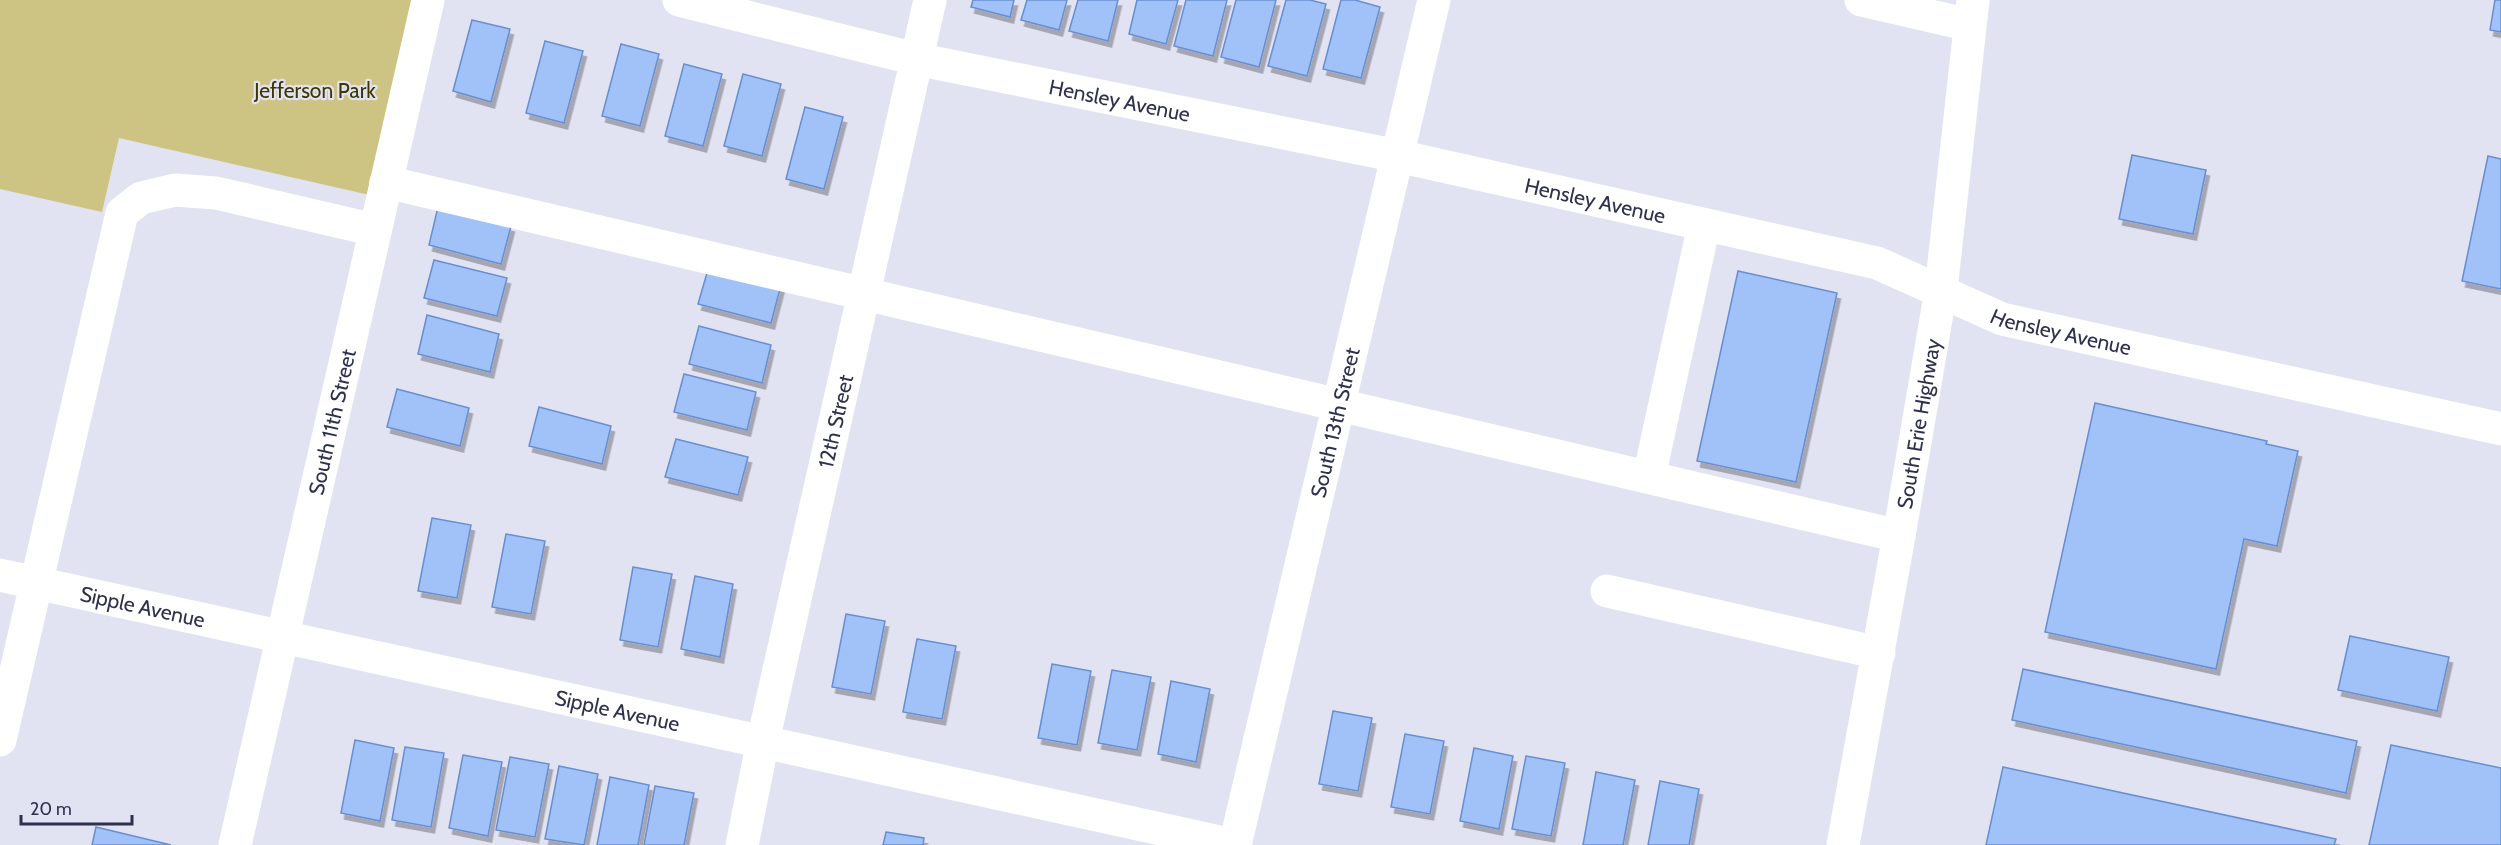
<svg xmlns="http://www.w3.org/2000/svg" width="2501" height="845" font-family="Cabin,sans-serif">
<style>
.green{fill:#cdc383}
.building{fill:#a1c2f8;stroke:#678ecf;stroke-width:1.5;filter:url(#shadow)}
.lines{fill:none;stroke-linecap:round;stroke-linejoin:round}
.minor{stroke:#fff;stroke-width:33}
.major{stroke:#fff;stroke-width:33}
.labels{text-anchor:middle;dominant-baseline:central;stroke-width:4.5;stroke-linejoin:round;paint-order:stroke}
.park-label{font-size:21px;fill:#3e3704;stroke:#e1e3f3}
.street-label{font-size:21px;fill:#2e304e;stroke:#e1e3f3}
</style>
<defs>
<filter id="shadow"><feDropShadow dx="3.5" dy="6" stdDeviation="0" flood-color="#0004"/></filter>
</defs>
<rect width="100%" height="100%" fill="#e1e3f3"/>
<path class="green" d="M 0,0 L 428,0 L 383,198 L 119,138 L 102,212 L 0,189 Z"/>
<g class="building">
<path d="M 973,0 L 1014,0 L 1010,17 L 971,7 Z"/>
<path d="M 1027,0 L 1067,0 L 1059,30 L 1021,20 Z"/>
<path d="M 1078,0 L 1118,0 L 1108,41 L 1069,31 Z"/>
<path d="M 1137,0 L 1178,0 L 1166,44 L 1129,34 Z"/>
<path d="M 1186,0 L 1227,0 L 1213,56 L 1174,46 Z"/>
<path d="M 1236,0 L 1276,0 L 1259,67 L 1221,57 Z"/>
<path d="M 1286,0 L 1310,0 L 1326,4 L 1307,76 L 1268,66 Z"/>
<path d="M 1341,0 L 1355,0 L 1380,7 L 1361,78 L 1323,69 Z"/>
<path d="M 2495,0 L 2501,0 L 2501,32 L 2490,30 Z"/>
<path d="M 472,20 L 510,29 L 491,102 L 453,91 Z"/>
<path d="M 545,41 L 583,51 L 564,123 L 526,113 Z"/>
<path d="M 621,44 L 659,54 L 640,126 L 602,116 Z"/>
<path d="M 684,64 L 722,74 L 703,146 L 665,136 Z"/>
<path d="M 743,74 L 781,84 L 762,156 L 724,146 Z"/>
<path d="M 805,107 L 843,117 L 824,189 L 786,179 Z"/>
<path d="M 2132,155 L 2206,170 L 2193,234 L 2119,219 Z"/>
<path d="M 2488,156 L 2501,159 L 2501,289 L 2462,281 Z"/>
<path d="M 438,207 L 511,226 L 501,264 L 429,245 Z"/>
<path d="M 434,260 L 507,278 L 497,316 L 424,298 Z"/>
<path d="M 709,266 L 781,285 L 771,323 L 698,304 Z"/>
<path d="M 1738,271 L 1837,293 L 1796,482 L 1697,461 Z"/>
<path d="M 427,315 L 499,334 L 490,372 L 418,354 Z"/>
<path d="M 699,326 L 771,345 L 762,383 L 689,364 Z"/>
<path d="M 684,374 L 756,392 L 747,430 L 674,412 Z"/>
<path d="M 397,389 L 469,408 L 460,446 L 387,427 Z"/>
<path d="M 2095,403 L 2267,441 L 2266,444 L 2298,451 L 2277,546 L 2244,539 L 2216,669 L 2045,632 Z"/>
<path d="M 539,407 L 611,426 L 602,464 L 529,446 Z"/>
<path d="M 676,439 L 748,457 L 738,495 L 665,477 Z"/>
<path d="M 432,518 L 471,525 L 457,598 L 418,591 Z"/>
<path d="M 506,534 L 545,541 L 531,614 L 492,607 Z"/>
<path d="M 633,567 L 672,574 L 658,647 L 620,640 Z"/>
<path d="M 695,576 L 733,584 L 720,657 L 681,649 Z"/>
<path d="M 846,614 L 885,621 L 871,694 L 832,687 Z"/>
<path d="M 2350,636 L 2449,657 L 2437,711 L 2338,690 Z"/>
<path d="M 917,639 L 956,646 L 942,719 L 903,712 Z"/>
<path d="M 1052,664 L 1091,671 L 1077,745 L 1038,738 Z"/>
<path d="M 2023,669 L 2357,741 L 2346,793 L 2012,720 Z"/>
<path d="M 1112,670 L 1151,677 L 1137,750 L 1098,743 Z"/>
<path d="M 1171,681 L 1210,689 L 1196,762 L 1158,754 Z"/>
<path d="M 1333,711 L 1372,718 L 1358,791 L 1319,784 Z"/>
<path d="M 1405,734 L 1444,741 L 1430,814 L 1391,807 Z"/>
<path d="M 355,740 L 394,748 L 380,821 L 341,813 Z"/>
<path d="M 2391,745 L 2501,768 L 2501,845 L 2369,845 Z"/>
<path d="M 405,747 L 444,753 L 431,827 L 392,820 Z"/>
<path d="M 1474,748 L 1513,756 L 1499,829 L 1460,821 Z"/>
<path d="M 463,755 L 502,762 L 488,836 L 449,828 Z"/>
<path d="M 1526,756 L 1565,763 L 1551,836 L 1512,829 Z"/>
<path d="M 510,757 L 549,764 L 535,837 L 496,830 Z"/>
<path d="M 559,766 L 598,774 L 584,845 L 545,839 Z"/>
<path d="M 2003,767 L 2336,839 L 2334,845 L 1986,845 Z"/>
<path d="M 1596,772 L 1635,780 L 1623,845 L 1583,845 Z"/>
<path d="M 610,777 L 649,785 L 638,845 L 597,845 Z"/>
<path d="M 1660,781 L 1699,789 L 1689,845 L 1648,845 Z"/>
<path d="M 655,786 L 694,793 L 684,845 L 644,845 Z"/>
<path d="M 96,827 L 171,845 L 92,845 Z"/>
<path d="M 886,832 L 924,838 L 923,845 L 883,845 Z"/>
</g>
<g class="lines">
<g class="minor">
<path id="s1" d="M 679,0 L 916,59 L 1398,156 L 1877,263 L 2002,319 L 2501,429"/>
<path d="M 1861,0 L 1970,25"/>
<path d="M 386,182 L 1899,536"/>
<path d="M 1649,477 L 1704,225"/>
<path id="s2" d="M 0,575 L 1234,845"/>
<path d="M 1607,591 L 1879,653"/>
<path d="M 0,740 L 122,213 L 141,198 L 175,190 L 216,193 L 375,230"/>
<path id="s3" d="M 235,845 L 428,0"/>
<path id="s4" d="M 742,845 L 763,741 L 930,0"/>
<path id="s5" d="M 1235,845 L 1434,0"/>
</g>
<path class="major" id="s6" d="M 1843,845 L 1899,536 L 1941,290 L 1973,0"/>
</g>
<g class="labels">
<g class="park-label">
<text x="315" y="90">Jefferson Park</text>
</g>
<g class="street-label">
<text stroke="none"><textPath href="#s1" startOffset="452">Hensley Avenue</textPath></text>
<text stroke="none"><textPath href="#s1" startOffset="938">Hensley Avenue</textPath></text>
<text stroke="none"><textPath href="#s1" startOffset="1424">Hensley Avenue</textPath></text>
<text stroke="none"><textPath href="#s3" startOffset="434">South 11th Street</textPath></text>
<text stroke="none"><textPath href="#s4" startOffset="434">12th Street</textPath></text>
<text stroke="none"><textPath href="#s5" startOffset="434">South 13th Street</textPath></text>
<text stroke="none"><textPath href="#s6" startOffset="428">South Erie Highway</textPath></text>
<text stroke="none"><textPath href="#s2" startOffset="146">Sipple Avenue</textPath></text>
<text stroke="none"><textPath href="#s2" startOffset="632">Sipple Avenue</textPath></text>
</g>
</g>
<path d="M21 815v9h111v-9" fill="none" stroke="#2e304e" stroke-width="3"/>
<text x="30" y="815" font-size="18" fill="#2e304e" stroke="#e1e3f3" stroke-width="4.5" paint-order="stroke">20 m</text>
</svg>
